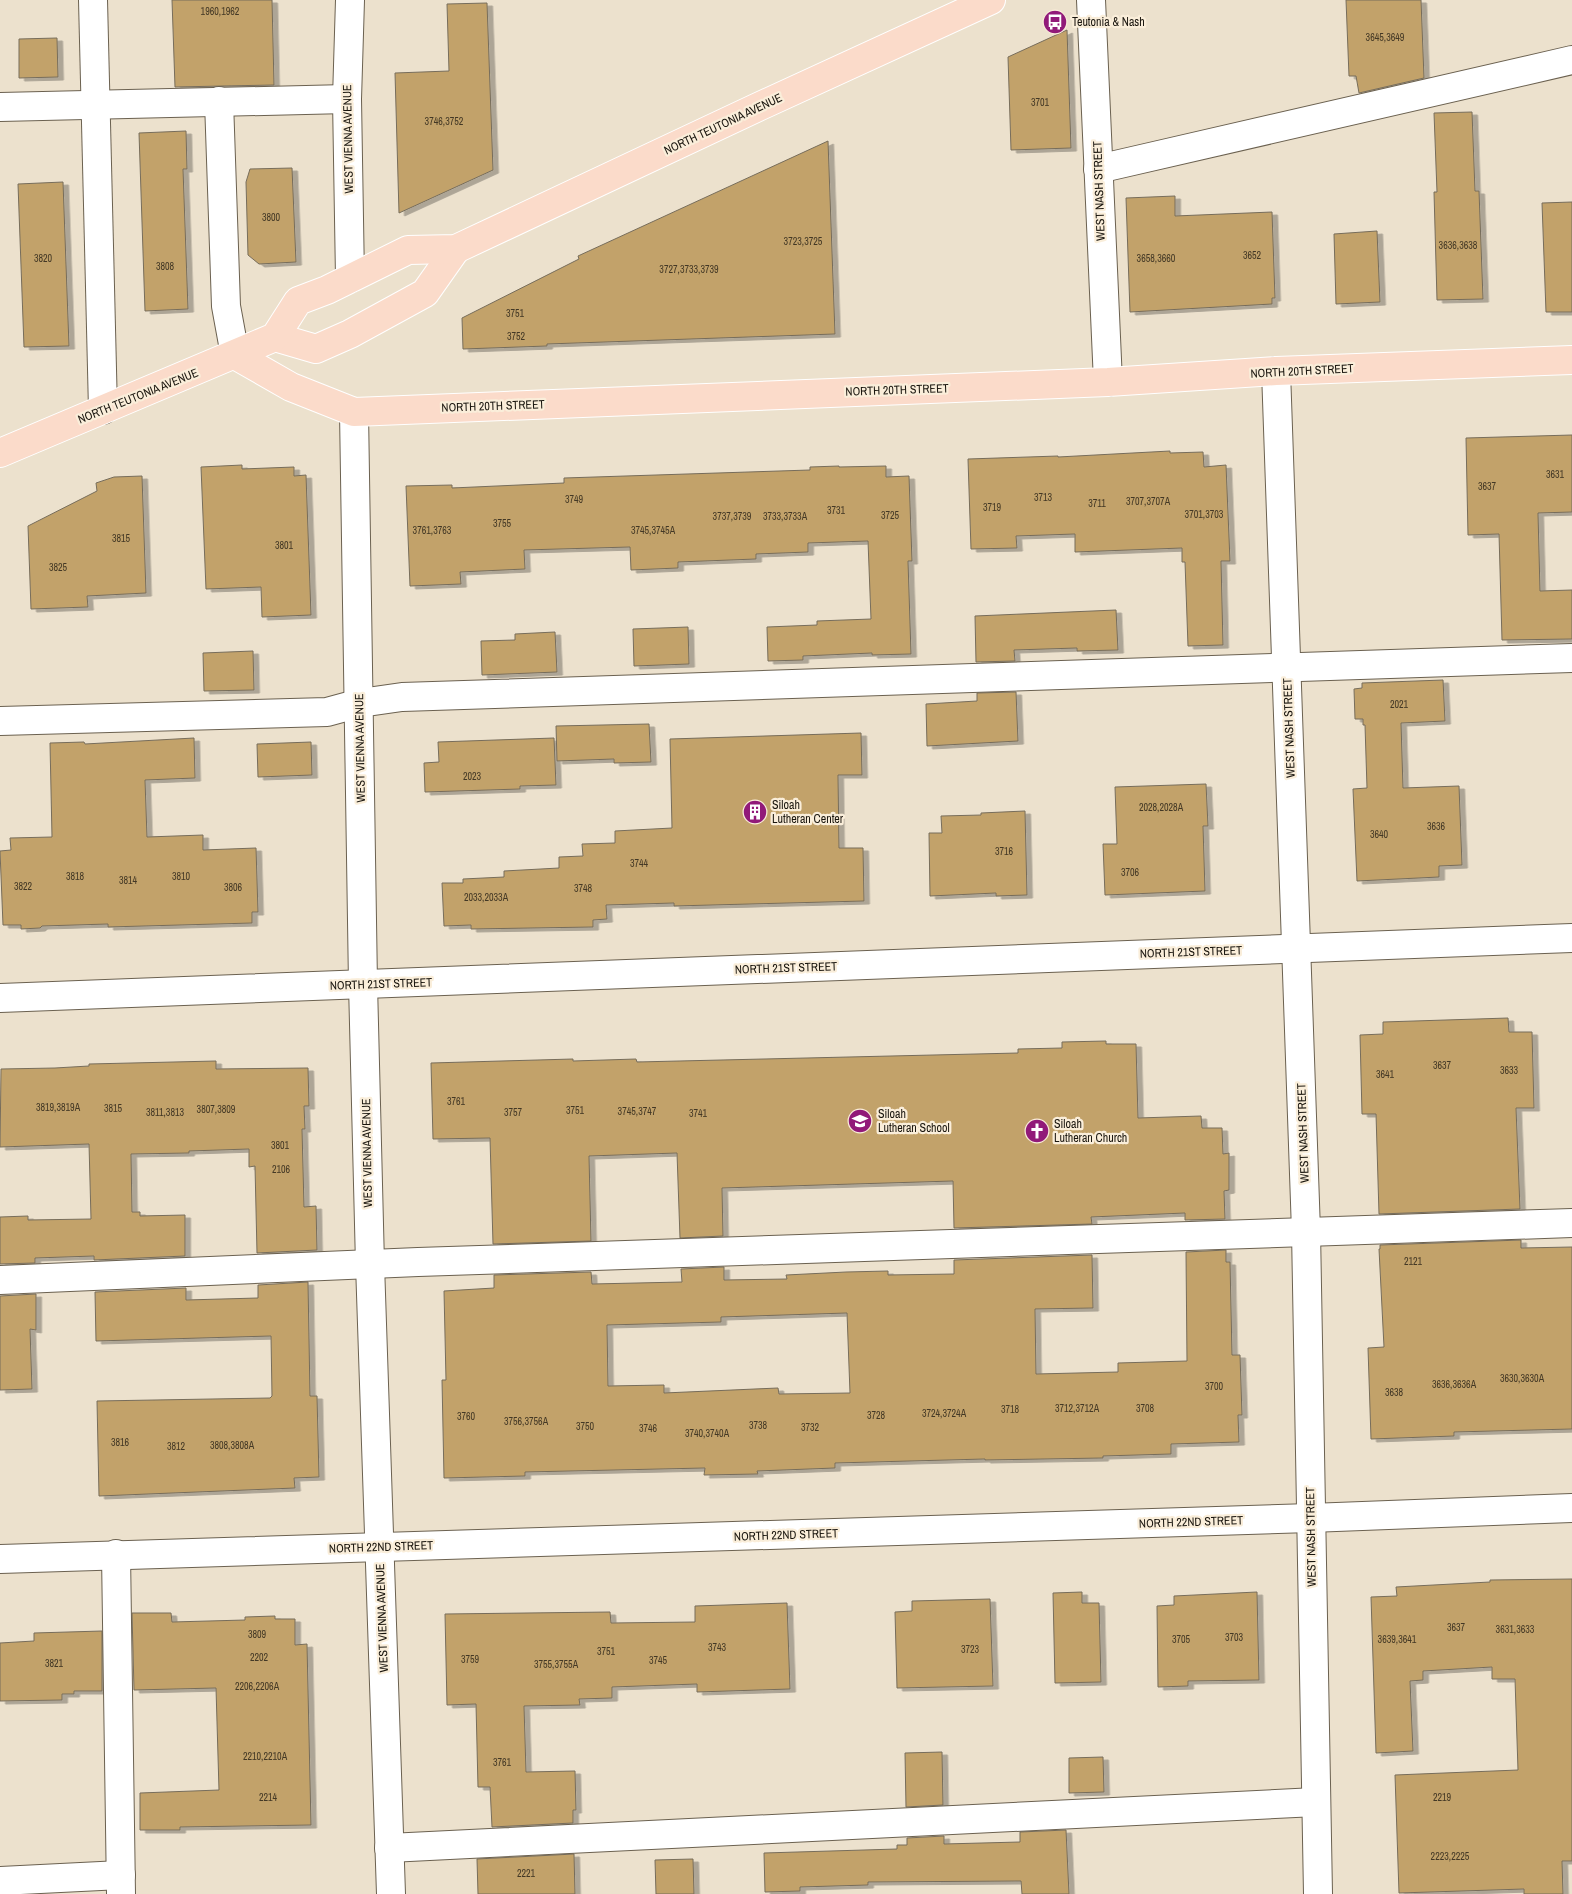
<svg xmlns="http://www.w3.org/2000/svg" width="1572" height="1894" font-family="'Archivo Narrow',sans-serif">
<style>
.building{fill:#c2a26a;stroke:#776d5b;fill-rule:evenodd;filter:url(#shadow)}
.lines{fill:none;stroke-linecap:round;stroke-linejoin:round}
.minor-casing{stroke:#6b6150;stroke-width:30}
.major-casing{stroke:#fff;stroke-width:30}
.minor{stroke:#fff;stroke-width:28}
.major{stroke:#fbdbca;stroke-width:28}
.labels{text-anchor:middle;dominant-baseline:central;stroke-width:4.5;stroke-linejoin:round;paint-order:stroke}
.number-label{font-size:10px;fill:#433825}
.poi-label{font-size:12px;fill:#19150e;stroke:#faeeda;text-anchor:start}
.street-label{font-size:12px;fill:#19150e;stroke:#faeeda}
</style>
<defs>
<filter id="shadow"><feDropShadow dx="5.5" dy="3" stdDeviation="0" flood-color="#0004"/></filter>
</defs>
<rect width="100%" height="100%" fill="#ece1cd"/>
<g class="building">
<path d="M 172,0 L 272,0 L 274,85 L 175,87 Z"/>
<path d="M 1346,0 L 1421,0 L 1424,78 L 1359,93 L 1356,76 L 1349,76 Z"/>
<path d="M 487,3 L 493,170 L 399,213 L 395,73 L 449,71 L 447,4 Z"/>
<path d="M 1067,30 L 1071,148 L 1011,150 L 1008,57 Z"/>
<path d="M 57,38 L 58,77 L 19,78 L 19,39 Z"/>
<path d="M 1472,112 L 1475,191 L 1479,191 L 1483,299 L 1437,300 L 1434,192 L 1437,192 L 1434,113 Z"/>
<path d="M 186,131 L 187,169 L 183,169 L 188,309 L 145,311 L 139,133 Z"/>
<path d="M 828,141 L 835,334 L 547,344 L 547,346 L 463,349 L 462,318 L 579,259 L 578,256 Z"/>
<path d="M 292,168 L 296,262 L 259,264 L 248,255 L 246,182 L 250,169 Z"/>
<path d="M 63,182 L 69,346 L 24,347 L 18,184 Z"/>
<path d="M 1175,196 L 1175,216 L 1272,212 L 1275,298 L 1272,298 L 1272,304 L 1130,312 L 1126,198 Z"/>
<path d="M 1572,202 L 1572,312 L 1546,312 L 1542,203 Z"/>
<path d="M 1377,231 L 1380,302 L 1336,304 L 1334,234 Z"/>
<path d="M 1572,435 L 1572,512 L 1538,513 L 1540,591 L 1572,590 L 1572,639 L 1502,640 L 1499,534 L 1468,535 L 1466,438 Z"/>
<path d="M 1170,451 L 1170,453 L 1203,452 L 1204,467 L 1226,465 L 1230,561 L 1221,561 L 1223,645 L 1188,646 L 1185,562 L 1182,562 L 1182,548 L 1075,552 L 1075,534 L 1016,536 L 1017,548 L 971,549 L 968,459 L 1058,456 L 1058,457 Z"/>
<path d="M 242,465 L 242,469 L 294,467 L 294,476 L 306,475 L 311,615 L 262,617 L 261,587 L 206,589 L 201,467 Z"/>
<path d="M 839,466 L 839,467 L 886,466 L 886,477 L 909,476 L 912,561 L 908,561 L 911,654 L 872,655 L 872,653 L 803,656 L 803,660 L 768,661 L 767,627 L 817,625 L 817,621 L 871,619 L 868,541 L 808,543 L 808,552 L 756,554 L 756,559 L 678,562 L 678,568 L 631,570 L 630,547 L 524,550 L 525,569 L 460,572 L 461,584 L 410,586 L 406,486 L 452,485 L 452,488 L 564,483 L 564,478 L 810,470 L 810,467 Z"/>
<path d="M 142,476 L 146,593 L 87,596 L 88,607 L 31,609 L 28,526 L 97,491 L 96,483 L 114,477 Z"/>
<path d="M 1116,610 L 1118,650 L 1077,651 L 1077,648 L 1014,650 L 1015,661 L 976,662 L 975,616 Z"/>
<path d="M 688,627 L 689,664 L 634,666 L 633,629 Z"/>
<path d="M 555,632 L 557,672 L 482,675 L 481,641 L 515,640 L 515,634 Z"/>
<path d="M 253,651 L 254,690 L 204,691 L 203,653 Z"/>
<path d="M 1443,680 L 1445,721 L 1401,723 L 1403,788 L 1459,786 L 1462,865 L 1439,866 L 1439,877 L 1357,881 L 1353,789 L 1367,788 L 1365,725 L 1363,725 L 1363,719 L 1355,719 L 1354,689 L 1362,688 L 1362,683 Z"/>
<path d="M 1016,692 L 1018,741 L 927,746 L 926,704 L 977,701 L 977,693 Z"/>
<path d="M 649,724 L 651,762 L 614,763 L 614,759 L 557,761 L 556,726 Z"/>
<path d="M 861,733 L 862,775 L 838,775 L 839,848 L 863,848 L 864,901 L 674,906 L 674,903 L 606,905 L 607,919 L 593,920 L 593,927 L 471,929 L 471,925 L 444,926 L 442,883 L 463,883 L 463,879 L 504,877 L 504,871 L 559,868 L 559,857 L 583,856 L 582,844 L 615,843 L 615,831 L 672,828 L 670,739 Z"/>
<path d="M 194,738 L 195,778 L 145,780 L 147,837 L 203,835 L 203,850 L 256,848 L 258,912 L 252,912 L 252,923 L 108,927 L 108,924 L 42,926 L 40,928 L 21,929 L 21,925 L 3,925 L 0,851 L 11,850 L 10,838 L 52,837 L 50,743 L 84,742 L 85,744 Z"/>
<path d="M 554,738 L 556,785 L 520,786 L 520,789 L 425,792 L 424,763 L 439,762 L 438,742 Z"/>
<path d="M 311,742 L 312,775 L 258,777 L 257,744 Z"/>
<path d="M 1206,784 L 1208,826 L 1203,826 L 1205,891 L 1105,895 L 1103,844 L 1117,844 L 1115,787 Z"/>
<path d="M 1025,811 L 1027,895 L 996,896 L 996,893 L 930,896 L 929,833 L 942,833 L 941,816 L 981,815 L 981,813 Z"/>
<path d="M 1508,1018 L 1509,1032 L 1532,1032 L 1534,1108 L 1516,1108 L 1520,1209 L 1379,1214 L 1376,1114 L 1362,1114 L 1360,1035 L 1383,1034 L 1383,1022 Z"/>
<path d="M 1106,1041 L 1106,1044 L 1136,1044 L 1138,1118 L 1201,1116 L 1202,1128 L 1222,1128 L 1223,1154 L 1229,1153 L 1229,1190 L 1224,1191 L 1225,1219 L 1185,1220 L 1185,1213 L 1091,1217 L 1092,1224 L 954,1228 L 953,1181 L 722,1188 L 723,1236 L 680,1238 L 677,1153 L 589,1156 L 591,1241 L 493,1244 L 490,1138 L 433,1139 L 431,1063 L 573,1059 L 573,1061 L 636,1059 L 637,1062 L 1018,1053 L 1018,1049 L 1062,1048 L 1062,1042 Z"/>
<path d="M 216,1061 L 216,1069 L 308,1068 L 309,1106 L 304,1106 L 305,1129 L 302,1129 L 304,1207 L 316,1206 L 317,1250 L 257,1253 L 255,1166 L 249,1167 L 249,1149 L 189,1151 L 189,1153 L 131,1154 L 132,1212 L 140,1212 L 140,1216 L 185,1215 L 185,1256 L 94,1260 L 94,1256 L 35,1258 L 35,1263 L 0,1264 L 0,1217 L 28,1216 L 28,1220 L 91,1219 L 89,1144 L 0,1147 L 1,1069 L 55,1068 L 89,1066 L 89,1064 Z"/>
<path d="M 1521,1240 L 1521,1248 L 1572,1247 L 1572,1429 L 1454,1432 L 1454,1436 L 1371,1439 L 1368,1348 L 1384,1347 L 1379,1249 L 1380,1249 L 1380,1245 Z"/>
<path d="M 1226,1250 L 1226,1262 L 1230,1262 L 1232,1355 L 1240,1355 L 1242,1415 L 1238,1415 L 1239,1442 L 1171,1444 L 1171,1454 L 1103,1456 L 1103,1458 L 985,1460 L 985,1459 L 835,1463 L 835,1468 L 757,1471 L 758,1474 L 704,1475 L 705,1468 L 525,1472 L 525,1476 L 444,1478 L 442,1380 L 446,1380 L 444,1291 L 494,1288 L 494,1275 L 591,1272 L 592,1284 L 682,1282 L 681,1269 L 724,1267 L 724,1280 L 787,1279 L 786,1275 L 846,1272 L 888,1271 L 888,1275 L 954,1274 L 954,1260 L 1092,1255 L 1093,1308 L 1035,1309 L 1036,1374 L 1118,1372 L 1118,1363 L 1187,1361 L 1186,1252 ZM 847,1313 L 850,1393 L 779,1394 L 778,1388 L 664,1393 L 664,1385 L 608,1386 L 607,1325 L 721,1322 L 721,1317 Z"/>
<path d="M 308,1282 L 310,1396 L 317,1396 L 319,1477 L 294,1478 L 295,1488 L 99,1496 L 97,1401 L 270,1398 L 272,1396 L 271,1336 L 96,1341 L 95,1292 L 186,1288 L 186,1300 L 258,1298 L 258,1285 Z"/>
<path d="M 36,1294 L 36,1330 L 30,1329 L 32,1389 L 0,1390 L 0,1296 Z"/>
<path d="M 1572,1579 L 1572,1861 L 1562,1861 L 1563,1894 L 1524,1894 L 1524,1889 L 1399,1893 L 1395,1775 L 1518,1770 L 1515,1679 L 1492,1679 L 1492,1667 L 1423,1671 L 1423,1680 L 1410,1681 L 1413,1751 L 1376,1753 L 1371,1597 L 1397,1596 L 1396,1587 L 1490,1582 L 1490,1580 Z"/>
<path d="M 1082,1592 L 1082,1603 L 1099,1603 L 1101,1682 L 1055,1683 L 1053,1593 Z"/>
<path d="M 1257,1592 L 1259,1680 L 1188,1681 L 1188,1686 L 1158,1687 L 1157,1606 L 1174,1605 L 1174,1596 Z"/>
<path d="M 990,1599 L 993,1686 L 897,1688 L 895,1612 L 912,1611 L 912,1601 Z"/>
<path d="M 787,1603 L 790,1689 L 697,1692 L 697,1684 L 612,1687 L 612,1698 L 579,1699 L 580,1705 L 524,1706 L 526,1772 L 575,1771 L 576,1810 L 573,1810 L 573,1823 L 492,1827 L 490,1787 L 478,1787 L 476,1704 L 447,1705 L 445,1614 L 610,1612 L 611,1623 L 695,1622 L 695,1606 Z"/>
<path d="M 132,1613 L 171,1613 L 172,1622 L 245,1620 L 245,1617 L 275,1616 L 275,1619 L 295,1619 L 295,1645 L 307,1644 L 311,1825 L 180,1827 L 180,1830 L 140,1830 L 140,1793 L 219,1790 L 216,1688 L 134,1690 Z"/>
<path d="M 102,1631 L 102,1691 L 74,1691 L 74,1694 L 62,1694 L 62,1700 L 0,1701 L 0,1643 L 34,1641 L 34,1633 Z"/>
<path d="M 942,1752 L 943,1805 L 906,1807 L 905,1753 Z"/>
<path d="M 1103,1757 L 1104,1792 L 1069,1793 L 1069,1758 Z"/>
<path d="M 1066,1830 L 1069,1894 L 1022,1894 L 1021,1881 L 868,1882 L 868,1885 L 800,1887 L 800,1891 L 765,1892 L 764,1853 L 897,1849 L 897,1845 L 907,1845 L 907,1838 L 944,1836 L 944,1844 L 1020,1842 L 1020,1832 Z"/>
<path d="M 574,1854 L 575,1894 L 478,1894 L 477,1859 Z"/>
<path d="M 693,1859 L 694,1894 L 656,1894 L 655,1860 Z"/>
</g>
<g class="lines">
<g class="minor-casing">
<g id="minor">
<path d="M 93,0 L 103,410"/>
<path d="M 350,0 L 347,99 L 350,278"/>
<path d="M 1091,0 L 1108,382"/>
<path d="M 219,101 L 226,306 L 235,355"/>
<path d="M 0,107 L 347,99"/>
<path d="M 1098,169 L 1572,60"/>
<path d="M 1276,371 L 1306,1231 L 1318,1894"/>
<path d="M 354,412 L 363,984 L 370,1264 L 391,1894"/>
<path d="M 0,721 L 327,712 L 360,703 L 402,697 L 1572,658"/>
<path d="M 0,998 L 1572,938"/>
<path d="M 0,1280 L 418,1262 L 1572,1223"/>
<path d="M 116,1554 L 121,1894"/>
<path d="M 0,1559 L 1310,1518 L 1572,1508"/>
<path d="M 389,1848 L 1316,1802"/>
<path d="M 0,1881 L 121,1875"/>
</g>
</g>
<g class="major-casing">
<g id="major">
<path d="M 275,337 L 316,349 L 350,334 L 425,293 L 456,249"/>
<path d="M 235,355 L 291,387 L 354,412 L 1108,382 L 1276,371 L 1572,360"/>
<path d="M 0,453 L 275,337 L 298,301 L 327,290 L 408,250 L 456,249 L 758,107 L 991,0"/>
</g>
</g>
<use href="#minor" class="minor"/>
<use href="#major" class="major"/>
</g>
<defs>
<g id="bus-disc" transform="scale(1.25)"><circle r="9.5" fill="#911a79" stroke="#faeeda"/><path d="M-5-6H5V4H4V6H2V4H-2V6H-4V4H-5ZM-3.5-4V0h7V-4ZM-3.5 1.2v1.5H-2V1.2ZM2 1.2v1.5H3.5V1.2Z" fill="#fff"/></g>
<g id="building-disc" transform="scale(1.25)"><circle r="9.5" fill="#911a79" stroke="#faeeda"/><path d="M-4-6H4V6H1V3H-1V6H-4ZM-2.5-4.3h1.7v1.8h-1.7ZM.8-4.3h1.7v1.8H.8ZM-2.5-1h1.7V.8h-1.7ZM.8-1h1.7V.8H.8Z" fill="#fff"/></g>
<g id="school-disc" transform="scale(1.25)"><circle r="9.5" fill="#911a79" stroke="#faeeda"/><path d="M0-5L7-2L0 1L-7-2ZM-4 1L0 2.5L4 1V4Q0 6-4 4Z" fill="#fff"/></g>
<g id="church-disc" transform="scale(1.25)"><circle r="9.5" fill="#911a79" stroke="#faeeda"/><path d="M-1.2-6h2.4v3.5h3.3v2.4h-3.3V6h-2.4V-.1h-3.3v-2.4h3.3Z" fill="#fff"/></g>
</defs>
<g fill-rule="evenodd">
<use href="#bus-disc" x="1055" y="22"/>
<use href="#building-disc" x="755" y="812"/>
<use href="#school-disc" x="860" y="1121"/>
<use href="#church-disc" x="1037" y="1131"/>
</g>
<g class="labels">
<g class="number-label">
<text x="220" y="11">1960,1962</text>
<text x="1385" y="37">3645,3649</text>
<text x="1040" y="102">3701</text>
<text x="444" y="121">3746,3752</text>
<text x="271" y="217">3800</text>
<text x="803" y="241">3723,3725</text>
<text x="1458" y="245">3636,3638</text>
<text x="1252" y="255">3652</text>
<text x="43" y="258">3820</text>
<text x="1156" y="258">3658,3660</text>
<text x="165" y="266">3808</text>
<text x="689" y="269">3727,3733,3739</text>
<text x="515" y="313">3751</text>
<text x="516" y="336">3752</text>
<text x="1555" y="474">3631</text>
<text x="1487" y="486">3637</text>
<text x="1043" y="497">3713</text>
<text x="574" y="499">3749</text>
<text x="1148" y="501">3707,3707A</text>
<text x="1097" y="503">3711</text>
<text x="992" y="507">3719</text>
<text x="836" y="510">3731</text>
<text x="1204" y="514">3701,3703</text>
<text x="890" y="515">3725</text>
<text x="732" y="516">3737,3739</text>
<text x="785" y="516">3733,3733A</text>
<text x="502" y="523">3755</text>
<text x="432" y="530">3761,3763</text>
<text x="653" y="530">3745,3745A</text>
<text x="121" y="538">3815</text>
<text x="284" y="545">3801</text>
<text x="58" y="567">3825</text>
<text x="1399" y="704">2021</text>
<text x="472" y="776">2023</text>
<text x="1161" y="807">2028,2028A</text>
<text x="1436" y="826">3636</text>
<text x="1379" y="834">3640</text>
<text x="1004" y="851">3716</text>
<text x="639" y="863">3744</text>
<text x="1130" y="872">3706</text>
<text x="75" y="876">3818</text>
<text x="181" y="876">3810</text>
<text x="128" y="880">3814</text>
<text x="23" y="886">3822</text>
<text x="233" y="887">3806</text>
<text x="583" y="888">3748</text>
<text x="486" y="897">2033,2033A</text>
<text x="1442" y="1065">3637</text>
<text x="1509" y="1070">3633</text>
<text x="1385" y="1074">3641</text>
<text x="456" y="1101">3761</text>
<text x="58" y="1107">3819,3819A</text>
<text x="113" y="1108">3815</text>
<text x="216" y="1109">3807,3809</text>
<text x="575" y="1110">3751</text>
<text x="637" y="1111">3745,3747</text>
<text x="165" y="1112">3811,3813</text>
<text x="513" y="1112">3757</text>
<text x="698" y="1113">3741</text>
<text x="280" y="1145">3801</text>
<text x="281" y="1169">2106</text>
<text x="1413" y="1261">2121</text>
<text x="1522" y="1378">3630,3630A</text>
<text x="1454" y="1384">3636,3636A</text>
<text x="1214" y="1386">3700</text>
<text x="1394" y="1392">3638</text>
<text x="1077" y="1408">3712,3712A</text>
<text x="1145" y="1408">3708</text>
<text x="1010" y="1409">3718</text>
<text x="944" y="1413">3724,3724A</text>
<text x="876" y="1415">3728</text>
<text x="466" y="1416">3760</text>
<text x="526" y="1421">3756,3756A</text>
<text x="758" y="1425">3738</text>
<text x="585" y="1426">3750</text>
<text x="810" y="1427">3732</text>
<text x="648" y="1428">3746</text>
<text x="707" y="1433">3740,3740A</text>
<text x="120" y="1442">3816</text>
<text x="232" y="1445">3808,3808A</text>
<text x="176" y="1446">3812</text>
<text x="1456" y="1627">3637</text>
<text x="1515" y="1629">3631,3633</text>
<text x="257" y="1634">3809</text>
<text x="1234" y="1637">3703</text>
<text x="1181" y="1639">3705</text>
<text x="1397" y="1639">3639,3641</text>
<text x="717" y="1647">3743</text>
<text x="970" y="1649">3723</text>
<text x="606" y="1651">3751</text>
<text x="259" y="1657">2202</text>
<text x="470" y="1659">3759</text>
<text x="658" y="1660">3745</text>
<text x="54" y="1663">3821</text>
<text x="556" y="1664">3755,3755A</text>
<text x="257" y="1686">2206,2206A</text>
<text x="265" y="1756">2210,2210A</text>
<text x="502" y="1762">3761</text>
<text x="268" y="1797">2214</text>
<text x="1442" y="1797">2219</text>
<text x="1450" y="1856">2223,2225</text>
<text x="526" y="1873">2221</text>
</g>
<g class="poi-label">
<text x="1072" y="22">Teutonia &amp; Nash</text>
<text x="772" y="805">Siloah<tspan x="772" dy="14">Lutheran Center</tspan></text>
<text x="878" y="1114">Siloah<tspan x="878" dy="14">Lutheran School</tspan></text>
<text x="1054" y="1124">Siloah<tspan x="1054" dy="14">Lutheran Church</tspan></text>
</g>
<g class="street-label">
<text transform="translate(723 124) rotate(-25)">NORTH TEUTONIA AVENUE</text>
<text transform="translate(348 139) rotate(-91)">WEST VIENNA AVENUE</text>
<text transform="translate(1099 191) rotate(-92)">WEST NASH STREET</text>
<text transform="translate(1302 371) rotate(-3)">NORTH 20TH STREET</text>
<text transform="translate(897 390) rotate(-2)">NORTH 20TH STREET</text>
<text transform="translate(138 396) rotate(-22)">NORTH TEUTONIA AVENUE</text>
<text transform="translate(493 406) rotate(-2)">NORTH 20TH STREET</text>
<text transform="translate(1289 728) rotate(-92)">WEST NASH STREET</text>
<text transform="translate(360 748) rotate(-91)">WEST VIENNA AVENUE</text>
<text transform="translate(1191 952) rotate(-2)">NORTH 21ST STREET</text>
<text transform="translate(786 968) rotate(-2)">NORTH 21ST STREET</text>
<text transform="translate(381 984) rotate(-2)">NORTH 21ST STREET</text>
<text transform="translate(1303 1133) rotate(-92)">WEST NASH STREET</text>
<text transform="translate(367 1153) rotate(-91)">WEST VIENNA AVENUE</text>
<text transform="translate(1191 1522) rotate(-2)">NORTH 22ND STREET</text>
<text transform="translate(786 1535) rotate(-2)">NORTH 22ND STREET</text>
<text transform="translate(1311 1537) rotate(-91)">WEST NASH STREET</text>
<text transform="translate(381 1547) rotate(-2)">NORTH 22ND STREET</text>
<text transform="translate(382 1618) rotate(-92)">WEST VIENNA AVENUE</text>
</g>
</g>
</svg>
